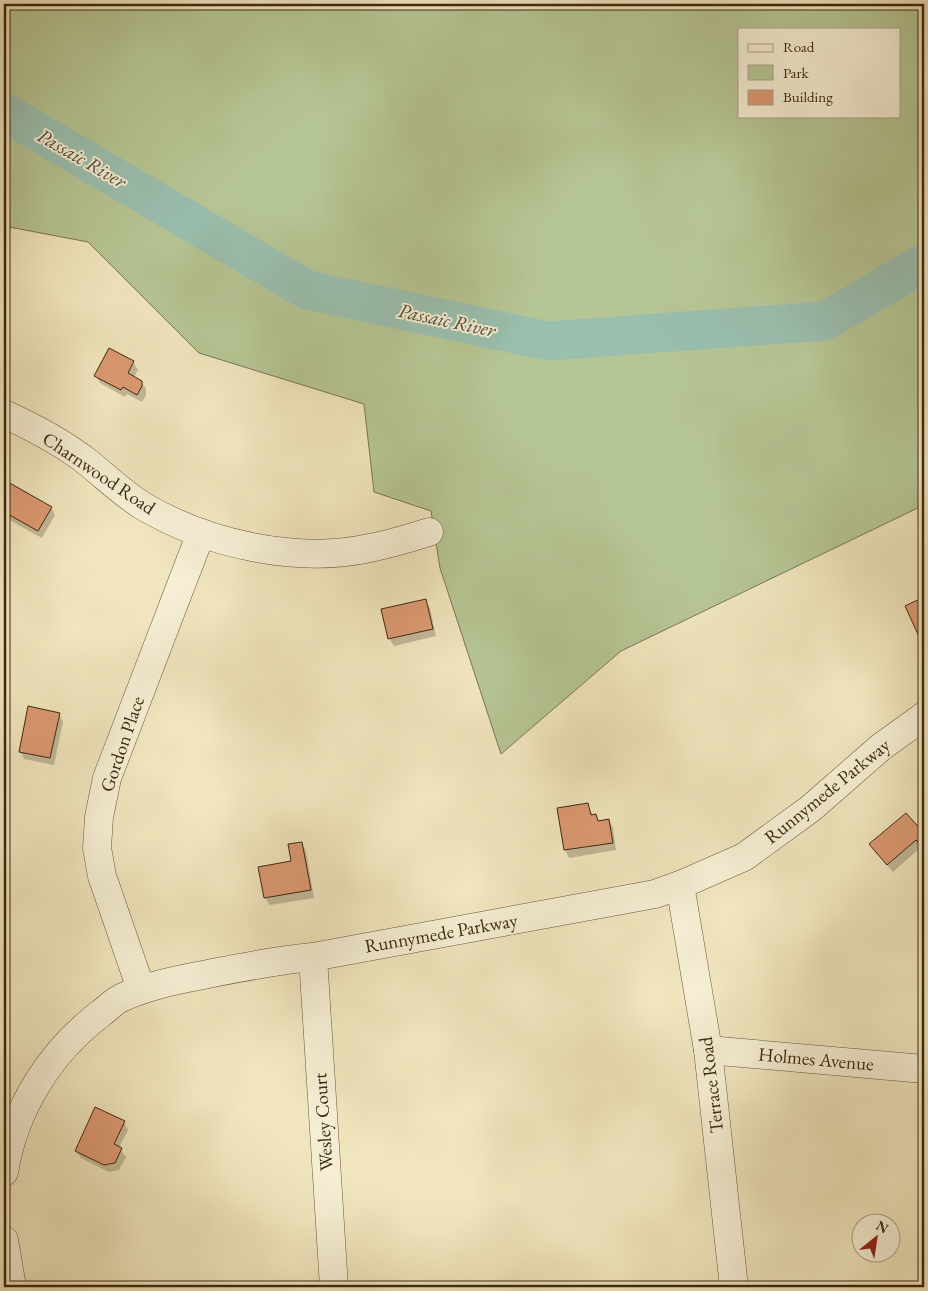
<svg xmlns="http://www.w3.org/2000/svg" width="928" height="1291" font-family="'EB Garamond',serif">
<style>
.green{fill:#b6c594;stroke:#797652;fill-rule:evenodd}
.shadow{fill:#0003}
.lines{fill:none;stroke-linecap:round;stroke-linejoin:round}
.river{stroke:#9abfaf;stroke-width:39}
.building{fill:#dc9972;stroke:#3c2810}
.minor-casing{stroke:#69573b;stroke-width:29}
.minor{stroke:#f5eed4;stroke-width:28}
.labels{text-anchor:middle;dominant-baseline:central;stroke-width:4;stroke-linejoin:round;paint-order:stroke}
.street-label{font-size:19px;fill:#3c2810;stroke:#f5eed4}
.water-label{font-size:20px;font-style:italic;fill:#544e38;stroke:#f5eed4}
</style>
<rect width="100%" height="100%" fill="#f0e5bd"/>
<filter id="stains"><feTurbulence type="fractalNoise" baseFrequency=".004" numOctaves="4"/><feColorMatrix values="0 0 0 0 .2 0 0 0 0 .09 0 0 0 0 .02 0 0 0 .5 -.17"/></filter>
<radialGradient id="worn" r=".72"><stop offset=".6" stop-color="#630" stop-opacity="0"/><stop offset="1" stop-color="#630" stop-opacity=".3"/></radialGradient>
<path class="green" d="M 4,4 L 924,4 L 924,505 L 621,651 L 501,754 L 440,568 L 431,511 L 374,492 L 364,404 L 199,353 L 88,242 L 4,226 ZM 739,29 L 899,29 L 899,116 L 739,116 Z"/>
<g class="shadow">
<path d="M 133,362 L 138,370 L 134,377 L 141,381 L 146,389 L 146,395 L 142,402 L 127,394 L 125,397 L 100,383 L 96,376 Z"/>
<path d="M 8,484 L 51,508 L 55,515 L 42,538 L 4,517 L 4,491 Z"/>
<path d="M 924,598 L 924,645 L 906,606 Z"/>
<path d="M 425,601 L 430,608 L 436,636 L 394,646 L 389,638 Z"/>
<path d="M 59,714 L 63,722 L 54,765 L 24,759 L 20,751 Z"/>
<path d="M 588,805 L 593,816 L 596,815 L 600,822 L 609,820 L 613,828 L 616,850 L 569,858 L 565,850 L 558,809 Z"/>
<path d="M 906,814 L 924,835 L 924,851 L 921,847 L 893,872 L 875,852 L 871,845 Z"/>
<path d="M 302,843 L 306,851 L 314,898 L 270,905 L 265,898 L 293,862 Z"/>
<path d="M 124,1122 L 128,1130 L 119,1148 L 126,1157 L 119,1170 L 109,1172 L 81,1158 L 76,1151 Z"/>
</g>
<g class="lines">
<path class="river" d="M 4,112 L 307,290 L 548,341 L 825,321 L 924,263"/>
</g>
<g class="building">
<path d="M 109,348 L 134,361 L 128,373 L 142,381 L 142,386 L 137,395 L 123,387 L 121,390 L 94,376 Z"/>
<path d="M 8,482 L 52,507 L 38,531 L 4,512 L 4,489 Z"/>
<path d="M 924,597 L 924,642 L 922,643 L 905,606 Z"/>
<path d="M 426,599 L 433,629 L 388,639 L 381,609 Z"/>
<path d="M 28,706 L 60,713 L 50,758 L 19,752 Z"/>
<path d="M 588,803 L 591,815 L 596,814 L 598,821 L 609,819 L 613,843 L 564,850 L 557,808 Z"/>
<path d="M 906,813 L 924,833 L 924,843 L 921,846 L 916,840 L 887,865 L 869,844 Z"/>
<path d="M 302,842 L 311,890 L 264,898 L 258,867 L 291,861 L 288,844 Z"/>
<path d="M 95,1107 L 125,1121 L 114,1144 L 122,1148 L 115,1163 L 104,1165 L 75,1151 Z"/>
</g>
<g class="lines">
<g class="minor-casing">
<g id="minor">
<path d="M 4,414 C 33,427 61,442 86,461 C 105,476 122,493 143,506 C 207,544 297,564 370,548 C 390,544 410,538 429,532"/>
<path d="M 680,885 L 708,1050 L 734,1287"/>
<path d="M 313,957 L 334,1287"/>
<path d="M 141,989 L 102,876 L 97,848 L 99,817 L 107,778 L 201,533"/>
<path d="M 708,1050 L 924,1069"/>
<path d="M 4,1172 C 14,1109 50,1052 100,1014 C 107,1009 113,1002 121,998 C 149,985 178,980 208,974 C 243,967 277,960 313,957 L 655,894 L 680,885 L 744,857 L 810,809 L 881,747 L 924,716"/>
<path d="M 4,1240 L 12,1287"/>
</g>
</g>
<use href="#minor" class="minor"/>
</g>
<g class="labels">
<g class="street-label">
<text transform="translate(99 473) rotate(34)">Charnwood Road</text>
<text transform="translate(122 744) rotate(-71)">Gordon Place</text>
<text transform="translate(827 791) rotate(-39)">Runnymede Parkway</text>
<text transform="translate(441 933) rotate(-10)">Runnymede Parkway</text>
<text transform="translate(816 1059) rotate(5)">Holmes Avenue</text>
<text transform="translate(711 1085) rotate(-97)">Terrace Road</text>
<text transform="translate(323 1122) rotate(-94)">Wesley Court</text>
</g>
<g class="water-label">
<text transform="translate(82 158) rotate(30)">Passaic River</text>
<text transform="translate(447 320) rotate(12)">Passaic River</text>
</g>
</g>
<rect width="928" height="1291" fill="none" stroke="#f0e5bd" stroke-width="20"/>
<rect x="5" y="5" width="918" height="1281" fill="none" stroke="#3c2810" stroke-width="2.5"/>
<rect x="10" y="10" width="908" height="1271" fill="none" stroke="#3c2810"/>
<rect x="738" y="28" width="162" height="90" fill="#f5eed4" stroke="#ab9f86"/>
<rect x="748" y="44" width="25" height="8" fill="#f5eed4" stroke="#ab9f86"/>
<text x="783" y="52" font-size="15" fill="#3c2810">Road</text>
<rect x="748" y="65" width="25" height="15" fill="#b6c594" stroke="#ab9f86"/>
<text x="783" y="78" font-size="15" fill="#3c2810">Park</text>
<rect x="748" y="90" width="25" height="15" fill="#dc9972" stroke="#ab9f86"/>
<text x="783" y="102" font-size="15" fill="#3c2810">Building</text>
<g transform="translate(876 1238) rotate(30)"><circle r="24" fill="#f5eed4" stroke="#ab9f86"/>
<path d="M0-4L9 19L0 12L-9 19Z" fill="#8f2418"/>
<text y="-8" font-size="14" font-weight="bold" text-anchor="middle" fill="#3c2810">N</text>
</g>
<rect width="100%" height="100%" filter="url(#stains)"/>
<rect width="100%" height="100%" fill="url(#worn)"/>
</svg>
